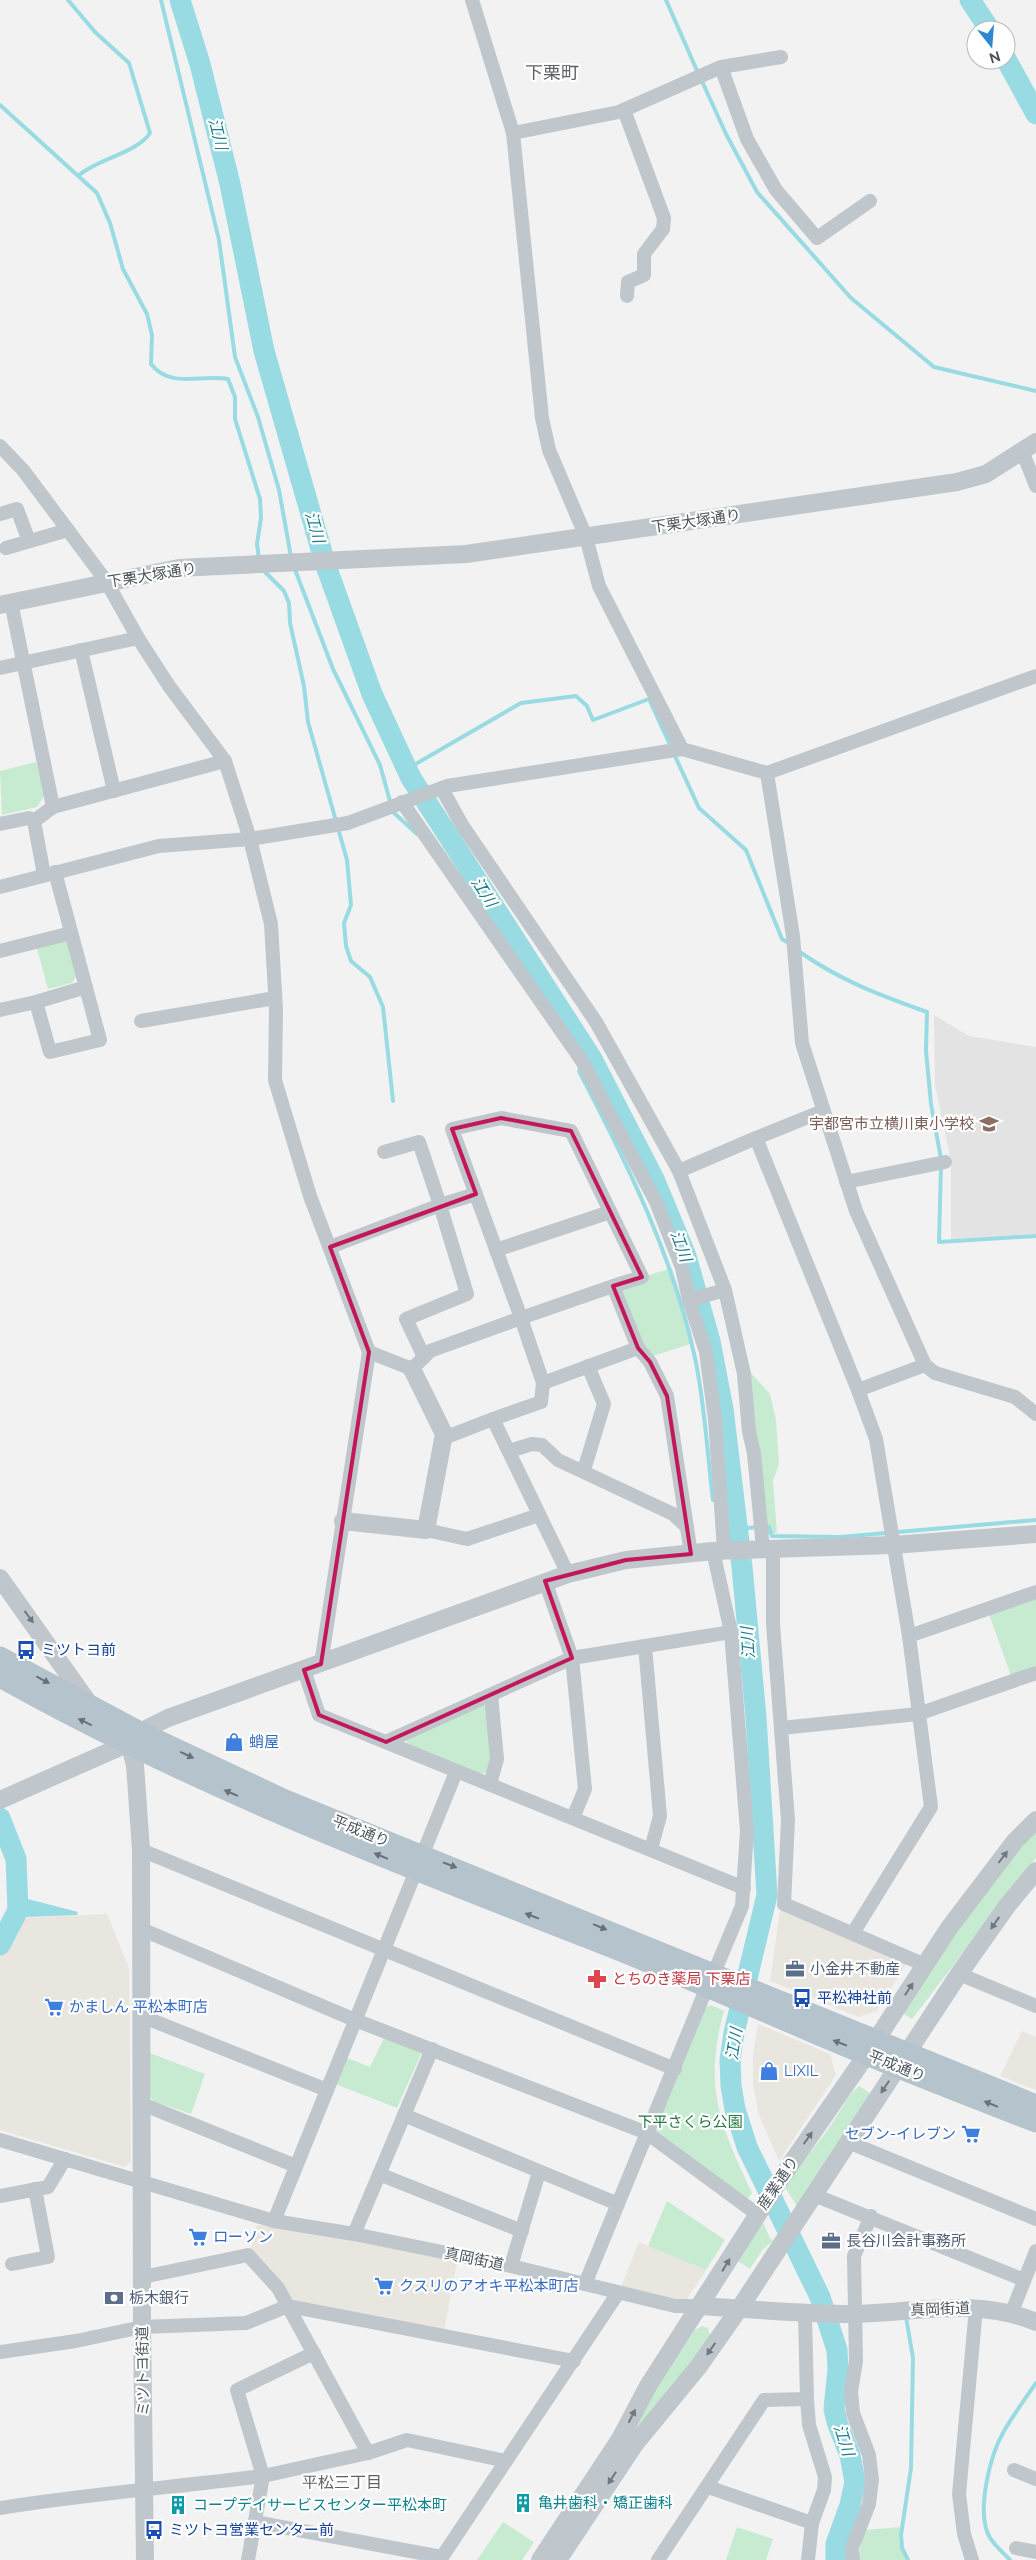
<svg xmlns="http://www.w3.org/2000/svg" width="1036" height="2560" font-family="Raleway,'Noto Sans JP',sans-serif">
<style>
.commercial{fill:#e9e6e0}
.education{fill:#e4e3e3}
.green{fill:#c6ebd0}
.water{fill:#98dbe3}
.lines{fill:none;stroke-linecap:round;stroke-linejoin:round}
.stream{stroke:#98dbe3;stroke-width:4}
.river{stroke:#98dbe3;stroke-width:21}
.minor{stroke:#bfc7cc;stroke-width:14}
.tertiary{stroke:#bfc7cc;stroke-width:18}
.primary{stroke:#b5c3cc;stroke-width:21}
.oneway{fill:#6e787e}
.oneway2{fill:#667179}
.marked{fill:none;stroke:#c2185b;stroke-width:4;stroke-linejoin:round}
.labels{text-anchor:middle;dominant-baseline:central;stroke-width:4.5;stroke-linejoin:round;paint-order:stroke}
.street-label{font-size:15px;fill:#4b565d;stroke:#fff}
.education-label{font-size:15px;fill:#785e54;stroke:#fff;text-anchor:end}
.transit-label{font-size:15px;fill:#164399;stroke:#fff;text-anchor:start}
.shop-label{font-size:15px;fill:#366cbe;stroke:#fff;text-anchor:start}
.service-label{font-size:15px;fill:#4e5e75;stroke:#fff;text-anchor:start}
.health-label{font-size:15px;fill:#be3a42;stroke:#fff;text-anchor:start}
.park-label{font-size:15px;fill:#237744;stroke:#fff}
.culture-label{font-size:15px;fill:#0d838f;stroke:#fff;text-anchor:start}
.water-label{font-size:16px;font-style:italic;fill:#1b7d89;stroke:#fff}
.neighbourhood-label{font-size:16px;fill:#5f6265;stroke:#fff}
.quarter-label{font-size:18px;fill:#5f6265;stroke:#fff}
</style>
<rect width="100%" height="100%" fill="#f3f2f2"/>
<g class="commercial">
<path d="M 780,1910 L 906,1964 L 877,2011 L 858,2017 L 770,1981 Z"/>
<path d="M 107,1914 L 129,1968 L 131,2161 L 125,2167 L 0,2130 L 0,1953 L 19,1918 Z"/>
<path d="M 758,2024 L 830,2054 L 836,2075 L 779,2161 L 759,2115 L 753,2084 L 753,2055 Z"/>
<path d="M 1022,2031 L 1036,2037 L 1036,2090 L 1000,2076 Z"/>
<path d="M 257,2225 L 331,2236 L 457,2262 L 444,2331 L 296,2301 L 288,2297 L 282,2284 L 251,2248 Z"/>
<path d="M 639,2242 L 706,2270 L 687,2299 L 680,2301 L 621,2287 Z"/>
</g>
<path class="education" d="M 934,1015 L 969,1036 L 1036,1047 L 1036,1234 L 951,1239 L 951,1162 L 935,1085 Z"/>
<g class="green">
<path d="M 36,762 L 44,796 L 37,807 L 2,815 L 0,771 Z"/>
<path d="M 61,938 L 68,943 L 77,975 L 72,983 L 48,989 L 36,945 Z"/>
<path d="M 672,1268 L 693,1343 L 653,1356 C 638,1339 616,1306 623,1283 Z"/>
<path d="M 751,1373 L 770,1394 L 776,1420 L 779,1464 L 773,1481 L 777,1533 L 757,1536 L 737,1376 Z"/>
<path d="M 1036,1598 L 1036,1668 L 1011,1676 L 989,1614 Z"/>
<path d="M 479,1704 L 488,1708 L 491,1755 L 487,1772 L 479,1775 L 406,1746 L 407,1737 Z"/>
<path d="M 1036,1824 L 1036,1858 L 912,2019 L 901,2012 L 906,1999 Z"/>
<path d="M 711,2005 L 724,2011 C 703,2086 720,2125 752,2193 L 746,2200 L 658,2136 L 655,2127 L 703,2009 Z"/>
<path d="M 386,2034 L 417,2046 L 421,2054 L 397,2108 L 335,2084 L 345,2057 L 370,2067 Z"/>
<path d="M 147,2052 L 205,2074 L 191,2114 L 153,2101 L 149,2094 Z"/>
<path d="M 859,2086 L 870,2093 L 865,2103 L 796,2209 L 796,2204 L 784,2186 L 827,2131 L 850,2095 Z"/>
<path d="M 667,2201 L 725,2240 L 706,2270 L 648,2246 Z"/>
<path d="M 762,2220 L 770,2238 L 773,2241 L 763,2249 L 750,2269 L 736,2260 Z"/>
<path d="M 702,2326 L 708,2328 L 710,2337 L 694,2361 L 631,2436 L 654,2392 L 695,2330 Z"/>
<path d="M 503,2522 L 534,2542 L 522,2560 L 477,2560 Z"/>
<path d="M 737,2527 L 773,2539 L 766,2560 L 726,2560 Z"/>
<path d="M 901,2527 C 897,2539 900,2548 906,2560 L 858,2560 L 864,2530 Z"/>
</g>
<path class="water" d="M 24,1898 L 78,1912 L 77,1915 L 25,1917 Z"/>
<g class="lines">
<g class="stream">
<path d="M 68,0 L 95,32 L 129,63 L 150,133 C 136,154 98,158 78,176"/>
<path d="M 161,0 L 219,240 L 235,357 L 258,417 L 279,490 L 291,557"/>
<path d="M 666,0 L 698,73"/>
<path d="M 701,79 L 726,134 L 757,192 L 851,298 L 934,367 L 1036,391"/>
<path d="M 0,105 L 97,193 L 110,223 L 123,269 L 147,314 L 152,335 L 151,364 C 171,389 199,374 228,379 L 235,397 L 235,419 L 260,499 L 261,518 L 257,544 L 259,559"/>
<path d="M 294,567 L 333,669 L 380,765 L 393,812 L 417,834"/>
<path d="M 263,570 L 284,591 L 289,603 L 290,623 L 304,686 L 308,722 L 347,860 L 351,905 L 344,923 L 346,946 L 351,961 L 370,977 L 383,1007 L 393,1101"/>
<path d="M 674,754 L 699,808 L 746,850 L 782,939 L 790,944"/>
<path d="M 407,769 L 521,703 L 576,696 L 587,706 L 593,720 L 649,699 L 671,747"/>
<path d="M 797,950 C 839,980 879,995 927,1012 L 926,1051 L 931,1104 L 941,1159"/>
<path d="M 579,1071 C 627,1163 673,1256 695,1358 C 705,1404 707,1453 713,1500 L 717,1500"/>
<path d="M 941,1166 L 939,1242 L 1036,1236"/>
<path d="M 724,1499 L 734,1498"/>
<path d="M 764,1527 L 769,1527 L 772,1536 L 840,1537 L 1036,1520"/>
<path d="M 738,1529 L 757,1527"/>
<path d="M 17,1891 L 24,1898"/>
<path d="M 906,2317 L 913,2358 L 911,2468 L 901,2535 L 902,2548 L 908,2560"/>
<path d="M 1010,2560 C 1003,2552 992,2544 988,2534 C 977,2508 990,2455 1004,2431 C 1014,2414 1025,2399 1036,2383"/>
</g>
<g class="river">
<path d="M 180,0 L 200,64 L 230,184 L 264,351 L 325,563 L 372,694 L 411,778 L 592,1059 L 654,1179 L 686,1256 L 710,1341 L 723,1409 L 742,1567 L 756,1717 L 767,1895 L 734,2033 L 730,2060 L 731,2086 L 735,2109 L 747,2147 L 820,2297 L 837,2350 L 838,2369 L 834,2409 L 837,2422 L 850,2455 L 855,2482 L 850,2505 L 836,2544 L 836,2560"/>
<path d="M 970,0 L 990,30"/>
<path d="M 1006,59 L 1036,114"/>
<path d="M 0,1818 L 16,1859 L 18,1910 L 0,1945"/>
</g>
<g class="minor">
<path d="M 472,0 L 513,133 L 542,418 L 549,450 L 586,537 L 599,586 L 682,749 L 767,773 L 793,936 L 802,1043 L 856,1211 L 925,1365 L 935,1373 L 1015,1397 L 1036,1414"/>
<path d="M 721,67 L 747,139 L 776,190 L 817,238 L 870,201"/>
<path d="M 624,110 L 664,218 L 663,229 L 644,254 L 644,275 L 628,282 L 627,296"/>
<path d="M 513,133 L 619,112 L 721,67 L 781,57"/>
<path d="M 0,446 L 23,470 L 106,581 L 138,638 L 169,686 L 225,761 L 250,839 L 271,924 L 276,1009 L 275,1080 L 310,1196 L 369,1352 L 321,1664"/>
<path d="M 1023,453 L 1036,486"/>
<path d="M 0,514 L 17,509 L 29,541"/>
<path d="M 6,548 L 68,530"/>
<path d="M 11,602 L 53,807 L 34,821 L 44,875"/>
<path d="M 81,650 L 114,791"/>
<path d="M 0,668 L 138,638"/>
<path d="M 767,773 L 1036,676"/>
<path d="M 442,789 L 462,825 L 596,1022 L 679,1171 L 756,1138"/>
<path d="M 402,802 L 582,1061 L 656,1202 L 682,1268 L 689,1300 L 706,1352 L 715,1419 L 724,1550"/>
<path d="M 53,807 L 225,761"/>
<path d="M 0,824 L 29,818 L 34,821"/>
<path d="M 0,887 L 159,846 L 250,839 L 348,823 L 447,786 L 682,749"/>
<path d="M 0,951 L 71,933"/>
<path d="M 36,1002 L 86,987"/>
<path d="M 0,1010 L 36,1002 L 50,1052 L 100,1040 L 55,872"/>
<path d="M 141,1021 L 275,998"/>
<path d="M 823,1111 L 756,1138 L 858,1390 L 876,1439 L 909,1636 L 931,1807 L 853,1933"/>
<path d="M 384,1152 L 419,1142 L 440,1205 L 476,1194"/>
<path d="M 679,1171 L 725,1290 L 744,1374 L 749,1432 L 754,1453 L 763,1548"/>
<path d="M 846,1182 L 945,1162"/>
<path d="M 330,1247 L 440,1205 L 467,1294 L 406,1319 L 424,1357"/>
<path d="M 496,1250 L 610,1212"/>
<path d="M 613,1286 L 521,1318 L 452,1129 L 501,1118 L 571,1131 L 642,1277 L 613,1286 L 638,1348 L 650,1362 L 667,1396 L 691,1554"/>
<path d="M 689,1300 L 725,1290"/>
<path d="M 369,1352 L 412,1369 L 430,1351 L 521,1318 L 543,1383 L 541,1402 L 493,1419 L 568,1574"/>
<path d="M 543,1383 L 638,1348"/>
<path d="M 858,1390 L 925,1365"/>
<path d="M 444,1438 L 493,1419"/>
<path d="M 509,1451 L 532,1444 L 542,1445 L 558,1460 L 673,1514 L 687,1527"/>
<path d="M 584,1470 L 604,1404 L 588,1366"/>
<path d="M 426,1530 L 467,1539 L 539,1515"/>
<path d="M 773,1548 L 773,1624 L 788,1820 L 784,1904 L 925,1965"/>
<path d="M 713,1551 L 731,1632 L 747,1831 L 742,1906 L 714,1973"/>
<path d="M 545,1581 L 572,1658 L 585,1789 L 573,1818"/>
<path d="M 909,1636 L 1036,1592"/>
<path d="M 645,1646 L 660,1816 L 651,1849"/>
<path d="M 304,1670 L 319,1715 L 744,1888"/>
<path d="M 781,1728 L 918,1714 L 1036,1673"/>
<path d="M 386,1742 L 572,1658 L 731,1632"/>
<path d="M 490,1784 L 497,1759 L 491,1695"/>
<path d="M 141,1850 L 675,2069"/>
<path d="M 141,1929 L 355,2020 L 647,2133 L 757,2214"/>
<path d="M 959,1974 L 1036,2006"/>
<path d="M 141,2016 L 327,2090"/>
<path d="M 142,2104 L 296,2166"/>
<path d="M 404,2115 L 618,2204"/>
<path d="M 0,2140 L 274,2221 L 354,2234 L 511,2266 L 675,2306 L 700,2306"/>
<path d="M 848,2142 L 1036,2219"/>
<path d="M 379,2174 L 522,2231"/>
<path d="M 814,2195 L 1024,2280"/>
<path d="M 0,2196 L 48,2187 L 65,2159"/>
<path d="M 274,2221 L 456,1772"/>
<path d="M 354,2234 L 432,2049"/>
<path d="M 12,2264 L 48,2257 L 35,2189"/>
<path d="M 511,2266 L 539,2172"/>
<path d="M 143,2277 L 248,2255 L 278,2288 L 368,2453"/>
<path d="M 585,2284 L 707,1987"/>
<path d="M 1011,2314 L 1036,2251"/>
<path d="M 0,2352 L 76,2341 L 142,2327 L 246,2323 L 288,2306 L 574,2361"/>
<path d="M 314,2353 L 237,2390 L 263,2476 L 368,2453 L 407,2440 L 506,2461"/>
<path d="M 807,2399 L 809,2425 L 825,2477 L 824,2490 L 812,2523 L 808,2560"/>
<path d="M 1014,2470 L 1036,2479"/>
<path d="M 708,2487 L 812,2523"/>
<path d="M 0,2508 C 87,2494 175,2487 263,2476 L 248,2560"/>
<path d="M 255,2522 L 442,2557 L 618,2293"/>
<path d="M 1016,2548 L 1036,2552"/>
<path d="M 658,2560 L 764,2400 L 807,2399 L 805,2314"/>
<path d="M 853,2560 L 852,2548 L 869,2504 L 872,2480 L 869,2455 L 853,2413 L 851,2392 L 856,2361 L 854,2256 L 871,2216"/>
<path d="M 972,2560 L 964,2534 L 959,2494 L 976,2308"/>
</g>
<g class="tertiary">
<path d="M 0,605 L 179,568 L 466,554 L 957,482 L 986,474 L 1036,442"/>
<path d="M 343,1521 L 426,1530 L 444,1434 L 412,1369"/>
<path d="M 0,1578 L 90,1705"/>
<path d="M 129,1743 L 135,1765 L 141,1850 L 142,2327 L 145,2560"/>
<path d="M 0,1800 L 129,1743 L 140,1732 L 168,1718 L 568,1574 L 626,1560 L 713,1551 L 893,1545 L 1036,1534"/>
<path d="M 700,2306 C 751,2309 801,2314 852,2314 C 914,2313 976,2297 1036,2322"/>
<path d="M 540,2560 L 620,2439 L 648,2386 L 781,2178 L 867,2054 L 949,1928 L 1015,1841 L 1036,1820"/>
<path d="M 558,2560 L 635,2444 L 699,2366 L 739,2309 L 959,1974 L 1007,1906 L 1036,1871"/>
</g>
<g class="primary">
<path d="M 0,1657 L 140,1732 L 285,1800 L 1036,2105"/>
<path d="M 0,1677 C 185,1781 383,1858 580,1935 C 656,1964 730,1997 805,2029 C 881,2062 959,2092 1036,2122"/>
</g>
</g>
<defs><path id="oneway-solid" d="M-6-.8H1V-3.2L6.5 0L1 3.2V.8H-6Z" transform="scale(1.25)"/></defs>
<g class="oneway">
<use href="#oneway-solid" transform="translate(29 1617) rotate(54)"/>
<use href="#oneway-solid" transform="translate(1003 1857) rotate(-53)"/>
<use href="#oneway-solid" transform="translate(995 1923) rotate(125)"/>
<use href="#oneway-solid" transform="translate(909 1989) rotate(-57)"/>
<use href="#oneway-solid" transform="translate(885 2087) rotate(124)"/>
<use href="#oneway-solid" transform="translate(808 2138) rotate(-55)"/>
<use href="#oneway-solid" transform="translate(726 2265) rotate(-58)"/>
<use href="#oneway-solid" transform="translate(711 2349) rotate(125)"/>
<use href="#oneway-solid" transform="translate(632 2416) rotate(-63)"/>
<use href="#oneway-solid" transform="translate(612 2478) rotate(123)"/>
</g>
<g class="oneway2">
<use href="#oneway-solid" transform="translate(43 1680) rotate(28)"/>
<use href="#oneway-solid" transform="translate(85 1722) rotate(-154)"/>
<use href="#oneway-solid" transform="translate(187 1755) rotate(25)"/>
<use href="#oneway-solid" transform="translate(231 1793) rotate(-157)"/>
<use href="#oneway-solid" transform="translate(381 1856) rotate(-157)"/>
<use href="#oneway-solid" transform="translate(450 1865) rotate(21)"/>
<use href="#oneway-solid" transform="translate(532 1916) rotate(-159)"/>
<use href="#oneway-solid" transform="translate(600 1927) rotate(22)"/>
<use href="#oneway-solid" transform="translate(840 2043) rotate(-159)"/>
<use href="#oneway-solid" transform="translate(991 2104) rotate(-158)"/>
</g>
<path class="marked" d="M 501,1118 L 571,1131 L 642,1277 L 613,1286 L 638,1348 L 650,1362 L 667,1396 L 691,1554 L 626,1560 L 545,1581 L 572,1658 L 386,1742 L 319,1715 L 304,1670 L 321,1664 L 369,1352 L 330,1247 L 476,1194 L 452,1129 Z"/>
<defs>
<g id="school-bare" transform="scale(1.5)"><path d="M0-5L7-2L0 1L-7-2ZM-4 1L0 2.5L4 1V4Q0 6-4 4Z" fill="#8d6e63" stroke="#fff" stroke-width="2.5" paint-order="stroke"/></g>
<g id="bus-bare" transform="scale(1.5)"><path d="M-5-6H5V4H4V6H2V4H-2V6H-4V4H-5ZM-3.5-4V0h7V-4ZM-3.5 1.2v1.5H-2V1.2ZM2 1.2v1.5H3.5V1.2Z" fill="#1a4fb4" stroke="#fff" stroke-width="2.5" paint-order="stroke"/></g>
<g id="shop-bare" transform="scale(1.5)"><path d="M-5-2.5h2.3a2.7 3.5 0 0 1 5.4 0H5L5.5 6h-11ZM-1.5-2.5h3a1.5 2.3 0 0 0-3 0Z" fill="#3f7fe0" stroke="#fff" stroke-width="2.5" paint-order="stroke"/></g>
<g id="office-bare" transform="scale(1.5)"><path d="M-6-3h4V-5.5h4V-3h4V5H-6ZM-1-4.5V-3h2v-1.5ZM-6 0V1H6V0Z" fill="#5c6f8a" stroke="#fff" stroke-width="2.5" paint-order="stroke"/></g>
<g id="pharmacy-bare" transform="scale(1.5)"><path d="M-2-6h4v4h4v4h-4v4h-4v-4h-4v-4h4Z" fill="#e0444e" stroke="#fff" stroke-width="2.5" paint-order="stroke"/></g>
<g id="supermarket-bare" transform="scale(1.5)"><path d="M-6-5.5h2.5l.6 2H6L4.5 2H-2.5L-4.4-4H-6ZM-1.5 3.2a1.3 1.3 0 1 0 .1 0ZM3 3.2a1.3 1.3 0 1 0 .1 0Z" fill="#3f7fe0" stroke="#fff" stroke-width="2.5" paint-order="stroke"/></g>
<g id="bank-bare" transform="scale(1.5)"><path d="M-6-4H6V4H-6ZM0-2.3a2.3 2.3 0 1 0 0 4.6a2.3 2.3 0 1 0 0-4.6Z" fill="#5c6f8a" stroke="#fff" stroke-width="2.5" paint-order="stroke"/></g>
<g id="building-bare" transform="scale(1.5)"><path d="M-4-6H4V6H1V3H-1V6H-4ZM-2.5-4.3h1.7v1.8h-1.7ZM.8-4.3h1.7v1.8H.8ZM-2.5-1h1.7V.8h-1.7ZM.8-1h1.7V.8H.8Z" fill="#0f9aa8" stroke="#fff" stroke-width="2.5" paint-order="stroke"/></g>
</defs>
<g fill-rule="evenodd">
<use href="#school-bare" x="989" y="1124"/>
<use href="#bus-bare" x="26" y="1650"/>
<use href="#shop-bare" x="234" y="1742"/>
<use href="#office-bare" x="795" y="1969"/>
<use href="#pharmacy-bare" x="597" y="1979"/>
<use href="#bus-bare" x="802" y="1998"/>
<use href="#supermarket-bare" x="54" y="2007"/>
<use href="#shop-bare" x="769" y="2071"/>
<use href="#supermarket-bare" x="971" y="2134"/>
<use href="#supermarket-bare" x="198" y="2237"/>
<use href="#office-bare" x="831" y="2241"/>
<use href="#supermarket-bare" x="384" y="2286"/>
<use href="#bank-bare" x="114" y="2298"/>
<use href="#building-bare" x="523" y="2503"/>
<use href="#building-bare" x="178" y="2505"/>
<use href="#bus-bare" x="154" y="2530"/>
</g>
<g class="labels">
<g class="street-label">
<text transform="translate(696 521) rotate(-8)">下栗大塚通り</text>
<text transform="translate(152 575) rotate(-9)">下栗大塚通り</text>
<text transform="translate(361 1831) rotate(22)">平成通り</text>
<text transform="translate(897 2066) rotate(22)">平成通り</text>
<text transform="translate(778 2183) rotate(-56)">産業通り</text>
<text transform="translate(474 2259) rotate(12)">真岡街道</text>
<text transform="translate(940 2309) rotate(-2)">真岡街道</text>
<text transform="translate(143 2371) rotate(-91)">ミツトヨ街道</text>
</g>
<g class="education-label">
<text x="974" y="1124">宇都宮市立横川東小学校</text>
</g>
<g class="transit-label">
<text x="41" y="1650">ミツトヨ前</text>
<text x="817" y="1998">平松神社前</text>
<text x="169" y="2530">ミツトヨ営業センター前</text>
</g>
<g class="shop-label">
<text x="249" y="1742">蛸屋</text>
<text x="69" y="2007">かましん 平松本町店</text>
<text x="784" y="2071">LIXIL</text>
<text x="956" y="2134" text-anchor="end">セブン-イレブン</text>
<text x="213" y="2237">ローソン</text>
<text x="399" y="2286">クスリのアオキ平松本町店</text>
</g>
<g class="service-label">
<text x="810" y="1969">小金井不動産</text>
<text x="846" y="2241">長谷川会計事務所</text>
<text x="129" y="2298">栃木銀行</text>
</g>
<g class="health-label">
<text x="612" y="1979">とちのき薬局 下栗店</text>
</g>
<g class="park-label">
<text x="690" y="2122">下平さくら公園</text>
</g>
<g class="culture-label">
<text x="538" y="2503">亀井歯科・矯正歯科</text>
<text x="193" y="2505">コープデイサービスセンター平松本町</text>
</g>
<g class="water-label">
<text transform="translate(218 134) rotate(76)">江川</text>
<text transform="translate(315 527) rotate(74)">江川</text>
<text transform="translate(484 892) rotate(57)">江川</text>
<text transform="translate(681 1246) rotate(69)">江川</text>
<text transform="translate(748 1643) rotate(-94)">江川</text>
<text transform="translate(734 2044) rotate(-81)">江川</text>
<text transform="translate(844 2440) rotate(72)">江川</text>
</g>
<g class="neighbourhood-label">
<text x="342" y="2482">平松三丁目</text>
</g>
<g class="quarter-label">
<text x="552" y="72">下栗町</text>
</g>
</g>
<g transform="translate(991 45) rotate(163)"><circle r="24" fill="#ffffff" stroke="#b7bbbe"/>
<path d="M0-4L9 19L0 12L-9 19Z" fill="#2f86d1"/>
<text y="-8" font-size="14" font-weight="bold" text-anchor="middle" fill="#4b565d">N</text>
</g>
</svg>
